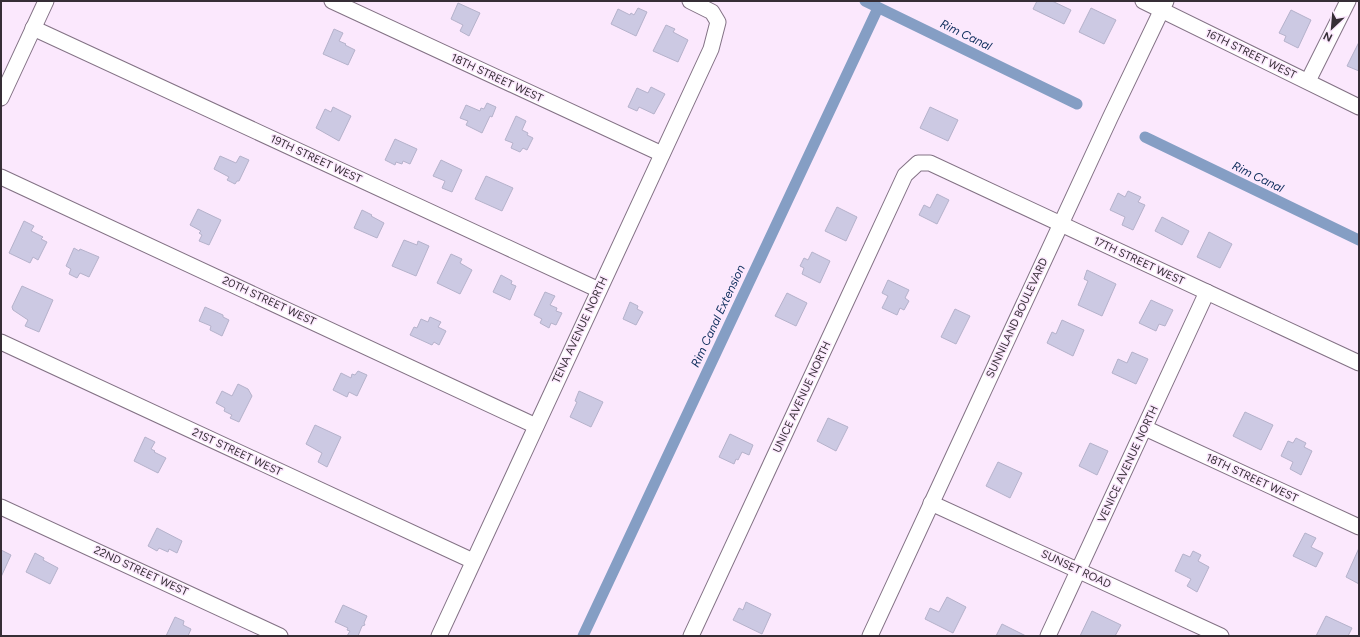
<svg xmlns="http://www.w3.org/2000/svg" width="1360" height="637" font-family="Figtree,sans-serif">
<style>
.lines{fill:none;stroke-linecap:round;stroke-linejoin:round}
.canal{stroke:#859ec4;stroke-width:11}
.building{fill:#ccc9e3;stroke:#b5b2cb}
.minor-casing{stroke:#837285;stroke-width:17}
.minor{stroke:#fff;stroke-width:15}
.labels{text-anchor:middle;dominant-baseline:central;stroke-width:3;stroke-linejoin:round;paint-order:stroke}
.street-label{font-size:11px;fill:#362e36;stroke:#fbe8fd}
.water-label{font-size:12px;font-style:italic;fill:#0d2d5c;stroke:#fbe8fd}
</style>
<rect width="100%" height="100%" fill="#fbe8fd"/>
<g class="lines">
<g class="canal">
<path d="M 865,1 L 1077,104"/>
<path d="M 1145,137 L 1359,240"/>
<path d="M 583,636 L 878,8"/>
</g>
</g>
<g class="building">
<path d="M 1037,1 L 1052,1 L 1071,10 L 1064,24 L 1033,9 Z"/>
<path d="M 458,3 L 480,13 L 469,36 L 460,31 L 463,25 L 451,19 Z"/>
<path d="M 638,8 L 647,12 L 636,36 L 611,24 L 618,9 L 630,15 L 631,13 L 634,15 Z"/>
<path d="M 1091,8 L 1116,20 L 1104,44 L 1079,32 Z"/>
<path d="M 1291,10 L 1311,20 L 1298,48 L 1284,41 L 1286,36 L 1279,33 Z"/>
<path d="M 666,25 L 675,29 L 673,32 L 688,40 L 678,62 L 653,51 Z"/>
<path d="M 334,29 L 343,33 L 339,41 L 346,44 L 345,45 L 355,50 L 348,65 L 323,54 Z"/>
<path d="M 1359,42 L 1359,71 L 1347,66 Z"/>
<path d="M 651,87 L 665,94 L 654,114 L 639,107 L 637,111 L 628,107 L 637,88 L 648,93 Z"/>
<path d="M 487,103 L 496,107 L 492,117 L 490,116 L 482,133 L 466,125 L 468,121 L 460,118 L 466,105 L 480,111 L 481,108 L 484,109 Z"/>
<path d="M 333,107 L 351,116 L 339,141 L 316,128 L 325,109 L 331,112 Z"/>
<path d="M 930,107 L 958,120 L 948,141 L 920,128 Z"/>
<path d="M 516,116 L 526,121 L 522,130 L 528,133 L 527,135 L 533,138 L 527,150 L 523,148 L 520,152 L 511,148 L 513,143 L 505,140 Z"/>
<path d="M 395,139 L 417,149 L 410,164 L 403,161 L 402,164 L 396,162 L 395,165 L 385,160 Z"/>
<path d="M 220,156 L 236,163 L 240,156 L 249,160 L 239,181 L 237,181 L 235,184 L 227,180 L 229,177 L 214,169 Z"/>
<path d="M 441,160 L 462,170 L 452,192 L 442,188 L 445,181 L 433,176 Z"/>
<path d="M 486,176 L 513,188 L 502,211 L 475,199 Z"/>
<path d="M 1128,191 L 1141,197 L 1138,202 L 1145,205 L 1133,230 L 1122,225 L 1125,217 L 1110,210 L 1118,193 L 1125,197 Z"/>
<path d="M 937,194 L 949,200 L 937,224 L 919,215 L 924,205 L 930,208 Z"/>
<path d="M 837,207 L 857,217 L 846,241 L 825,231 Z"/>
<path d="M 198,209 L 221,220 L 209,245 L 199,241 L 202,235 L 199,233 L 201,231 L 190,225 Z"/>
<path d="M 362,210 L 372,215 L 371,216 L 384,223 L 377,238 L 354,228 Z"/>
<path d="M 1162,217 L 1189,231 L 1182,245 L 1155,231 Z"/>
<path d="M 24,221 L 34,226 L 31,231 L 43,237 L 41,239 L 47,242 L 38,260 L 33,257 L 30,263 L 9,253 Z"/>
<path d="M 1209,232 L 1232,244 L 1220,268 L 1197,257 Z"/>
<path d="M 404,240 L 417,245 L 418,241 L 429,246 L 416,276 L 392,266 Z"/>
<path d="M 74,248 L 79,251 L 80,249 L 99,257 L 89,277 L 80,273 L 77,278 L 69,274 L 71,269 L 66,266 Z"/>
<path d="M 812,252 L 830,261 L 820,283 L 802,274 L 804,268 L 800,266 L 804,258 L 808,260 Z"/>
<path d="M 451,254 L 462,259 L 460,263 L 472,270 L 460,294 L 437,283 Z"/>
<path d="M 1087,270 L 1116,284 L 1102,316 L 1078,305 L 1088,281 L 1084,279 Z"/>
<path d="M 501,275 L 512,281 L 511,284 L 516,286 L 510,300 L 493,292 Z"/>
<path d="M 888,280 L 909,290 L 905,298 L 909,301 L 904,310 L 900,308 L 897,315 L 882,308 L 888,296 L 882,293 Z"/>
<path d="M 22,286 L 53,300 L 39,332 L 25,326 L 28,320 L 13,310 L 12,307 Z"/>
<path d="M 545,292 L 555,296 L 550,305 L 557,308 L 556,311 L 562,313 L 556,325 L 551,323 L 549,328 L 540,323 L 542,319 L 534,315 Z"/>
<path d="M 787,293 L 807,303 L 796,326 L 775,316 Z"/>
<path d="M 1151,300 L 1173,310 L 1165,326 L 1159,324 L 1156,331 L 1139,323 Z"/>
<path d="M 630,302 L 638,306 L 637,309 L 643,312 L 636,325 L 623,319 Z"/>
<path d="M 205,307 L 223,315 L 223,317 L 229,320 L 222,336 L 210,330 L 211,326 L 199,321 Z"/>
<path d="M 955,309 L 970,316 L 956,344 L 941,337 Z"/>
<path d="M 430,317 L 441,322 L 438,327 L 446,331 L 439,345 L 434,342 L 432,345 L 410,335 L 414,327 L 417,328 L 421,319 L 428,322 Z"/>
<path d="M 1062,320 L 1084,330 L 1073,356 L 1047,343 L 1052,332 L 1056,334 Z"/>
<path d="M 1132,352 L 1148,359 L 1136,384 L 1112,373 L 1118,359 L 1127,363 Z"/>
<path d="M 358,371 L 367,375 L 357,396 L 349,392 L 347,397 L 333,390 L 341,373 L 351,378 L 352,374 L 355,375 Z"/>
<path d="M 238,384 L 248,389 L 252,396 L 239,422 L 230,418 L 232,415 L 224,411 L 225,408 L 216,403 L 222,391 L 232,396 Z"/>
<path d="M 579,391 L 603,402 L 591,427 L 570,417 L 577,402 L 575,401 Z"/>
<path d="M 1245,412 L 1273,425 L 1261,450 L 1233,436 Z"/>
<path d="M 828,418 L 848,427 L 836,451 L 817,441 Z"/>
<path d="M 315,425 L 341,437 L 327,467 L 318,462 L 322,453 L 306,444 Z"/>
<path d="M 730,434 L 753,445 L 749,455 L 742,452 L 738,460 L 736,459 L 734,464 L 719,457 Z"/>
<path d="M 145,437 L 155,442 L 151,449 L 155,451 L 154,452 L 166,458 L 158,473 L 134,461 Z"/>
<path d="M 1296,438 L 1306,443 L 1304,447 L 1312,451 L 1301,475 L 1290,469 L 1293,462 L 1281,456 L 1288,441 L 1293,443 Z"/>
<path d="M 1090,443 L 1108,451 L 1097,475 L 1079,466 Z"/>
<path d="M 998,462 L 1022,473 L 1010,498 L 986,486 Z"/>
<path d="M 157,528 L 182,541 L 177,553 L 169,549 L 168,552 L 159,548 L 157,551 L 148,546 Z"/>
<path d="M 1305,533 L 1316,538 L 1311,547 L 1323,553 L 1316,567 L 1293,556 Z"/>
<path d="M 1359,548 L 1359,584 L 1346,577 Z"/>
<path d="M 1,550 L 11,555 L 1,577 Z"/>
<path d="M 1193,551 L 1201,555 L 1198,561 L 1209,567 L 1197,592 L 1187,586 L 1191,579 L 1175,571 L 1183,554 L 1190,557 Z"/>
<path d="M 35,553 L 44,558 L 43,560 L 58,568 L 50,584 L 26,572 Z"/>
<path d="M 947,597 L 966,607 L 953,633 L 925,619 L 930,608 L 939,612 Z"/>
<path d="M 746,602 L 771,614 L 762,634 L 733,620 L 739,608 L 743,610 Z"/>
<path d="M 343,605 L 367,616 L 364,623 L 365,625 L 362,626 L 358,636 L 347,636 L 350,631 L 347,630 L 348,628 L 335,622 Z"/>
<path d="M 1092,611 L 1121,625 L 1115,636 L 1080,636 Z"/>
<path d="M 1326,616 L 1352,628 L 1348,636 L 1316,636 Z"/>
<path d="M 175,617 L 184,621 L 183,625 L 191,629 L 188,636 L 166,636 Z"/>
<path d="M 1002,624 L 1026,636 L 996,636 Z"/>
</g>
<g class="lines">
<g class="minor-casing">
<g id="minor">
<path d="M 332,1 L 662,154"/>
<path d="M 1143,1 L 1359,107"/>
<path d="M 33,28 L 599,290"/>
<path d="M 1308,81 L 1348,1"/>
<path d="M 1,98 L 46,1"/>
<path d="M 1,177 L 536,426"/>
<path d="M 1,342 L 473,561"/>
<path d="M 1145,428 L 1359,527"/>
<path d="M 931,503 L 1221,636"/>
<path d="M 1,507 L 280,636"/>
<path d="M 439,636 L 711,49 L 718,22 L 712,12 L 690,1"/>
<path d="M 691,636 L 905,175 L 918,163 L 930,163 L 1359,363"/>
<path d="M 870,636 L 1110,118 L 1166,1"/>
<path d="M 1048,636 L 1207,292"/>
</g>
</g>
<use href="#minor" class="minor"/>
</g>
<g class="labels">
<g class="street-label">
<text transform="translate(1251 54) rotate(26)">16TH STREET WEST</text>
<text transform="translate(497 78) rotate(25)">18TH STREET WEST</text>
<text transform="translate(316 159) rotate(25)">19TH STREET WEST</text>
<text transform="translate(1139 261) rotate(25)">17TH STREET WEST</text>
<text transform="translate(269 301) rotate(25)">20TH STREET WEST</text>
<text transform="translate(1017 318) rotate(-65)">SUNNILAND BOULEVARD</text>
<text transform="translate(580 330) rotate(-65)">TENA AVENUE NORTH</text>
<text transform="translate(802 397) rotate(-65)">UNICE AVENUE NORTH</text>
<text transform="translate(237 452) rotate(25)">21ST STREET WEST</text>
<text transform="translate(1128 464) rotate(-65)">VENICE AVENUE NORTH</text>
<text transform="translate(1252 478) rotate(25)">18TH STREET WEST</text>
<text transform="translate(1076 569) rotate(25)">SUNSET ROAD</text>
<text transform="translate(141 571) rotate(25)">22ND STREET WEST</text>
</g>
<g class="water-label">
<text transform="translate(966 35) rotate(26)">Rim Canal</text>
<text transform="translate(1258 177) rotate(26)">Rim Canal</text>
<text transform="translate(718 316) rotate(-65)">Rim Canal Extension</text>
</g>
</g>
<rect width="1360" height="637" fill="none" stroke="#362e36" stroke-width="4"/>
<g transform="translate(1332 28) rotate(206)" stroke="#fbe8fd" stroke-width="3" paint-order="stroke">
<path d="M0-3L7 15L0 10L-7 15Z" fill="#362e36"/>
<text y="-6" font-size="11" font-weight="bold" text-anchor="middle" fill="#362e36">N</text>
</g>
</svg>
